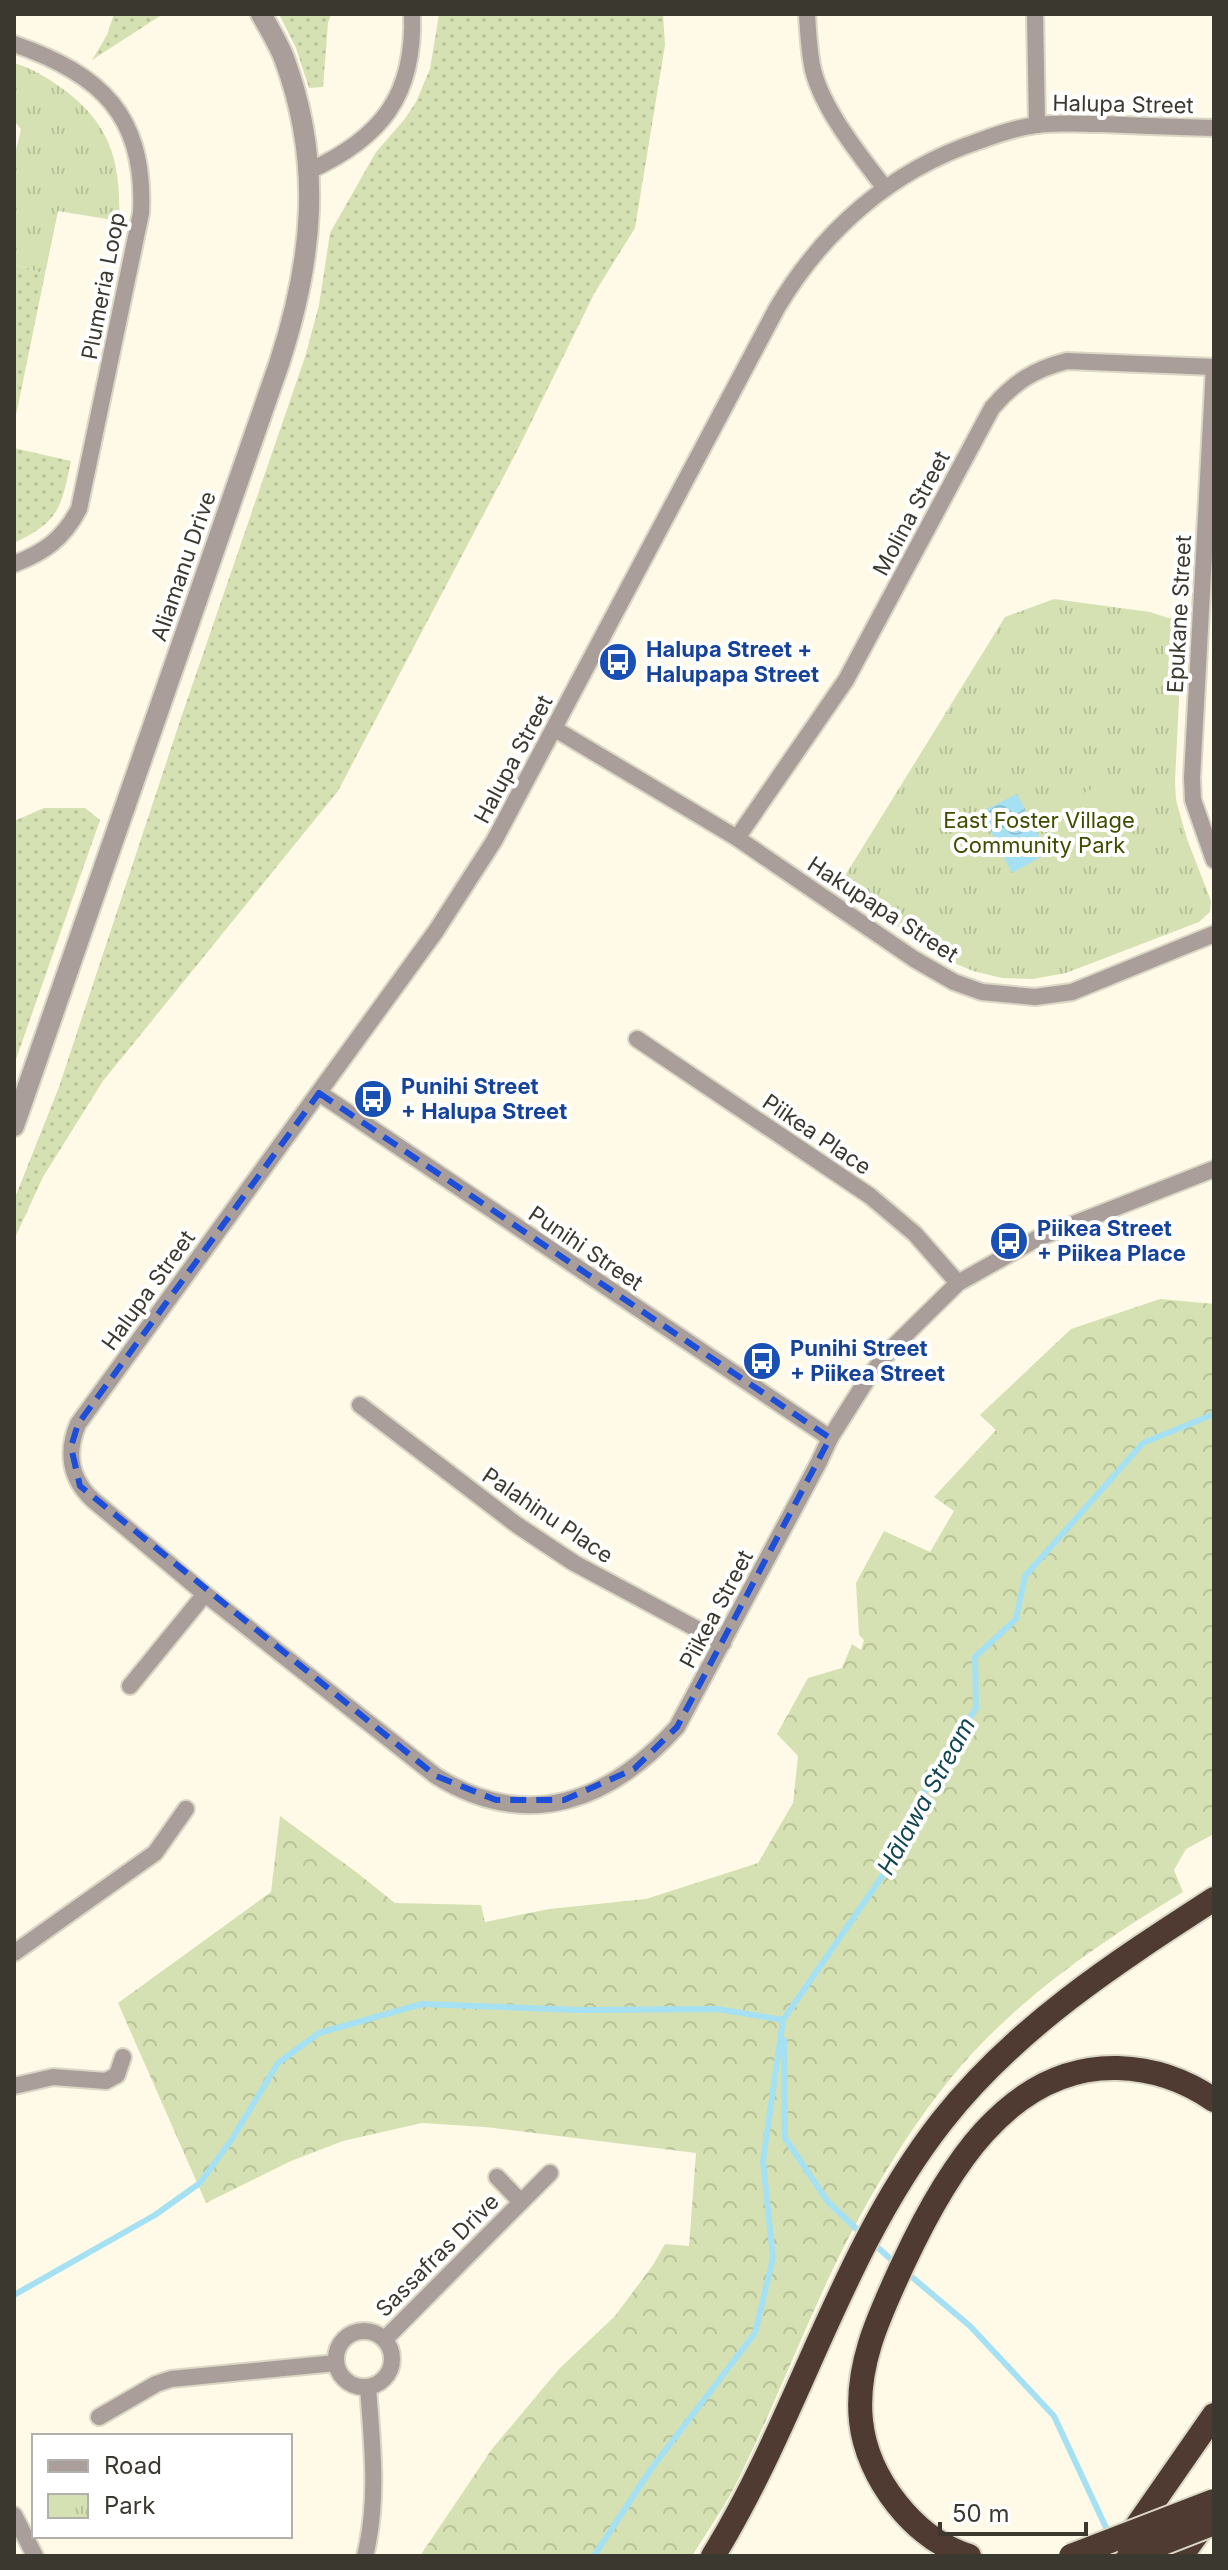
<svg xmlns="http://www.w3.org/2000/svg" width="1228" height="2570" font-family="Inter,sans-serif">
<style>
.grass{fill:url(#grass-dots)}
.forest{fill:url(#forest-crowns)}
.park{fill:url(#park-tufts)}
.garden{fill:#d5e1b2}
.water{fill:url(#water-waves)}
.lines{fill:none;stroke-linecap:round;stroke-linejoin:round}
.stream{stroke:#a5e1f2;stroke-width:6}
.minor-casing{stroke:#dbd7c6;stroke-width:20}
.tertiary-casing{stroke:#dbd7c6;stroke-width:24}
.motorway-casing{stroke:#dbd7c6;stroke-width:28}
.minor{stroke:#a99e99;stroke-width:16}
.tertiary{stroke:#a99e99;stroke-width:20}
.motorway{stroke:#4f3b31;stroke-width:24}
.motorway-bridge-casing{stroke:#dbd7c6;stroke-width:28;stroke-linecap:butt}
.motorway-bridge{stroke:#4f3b31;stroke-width:24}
.marked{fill:none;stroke:#1d4ed8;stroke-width:6;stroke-dasharray:16 10;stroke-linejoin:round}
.labels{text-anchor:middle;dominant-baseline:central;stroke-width:8;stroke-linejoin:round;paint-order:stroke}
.street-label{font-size:22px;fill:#3b392f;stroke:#fff}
.transit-label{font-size:22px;font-weight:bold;fill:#164399;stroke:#fff;text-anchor:start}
.park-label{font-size:22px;fill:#404d00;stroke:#fff}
.water-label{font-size:24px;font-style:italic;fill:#134653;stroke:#fff}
</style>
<defs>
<pattern id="grass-dots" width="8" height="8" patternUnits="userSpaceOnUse" patternTransform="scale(2)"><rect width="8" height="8" fill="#d5e1b2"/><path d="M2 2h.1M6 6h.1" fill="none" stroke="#b8c299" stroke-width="1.8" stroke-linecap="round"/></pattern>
<pattern id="forest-crowns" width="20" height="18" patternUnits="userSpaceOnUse" patternTransform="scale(2)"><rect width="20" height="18" fill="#d5e1b2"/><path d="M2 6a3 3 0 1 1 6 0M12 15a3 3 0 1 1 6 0" fill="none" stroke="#b8c299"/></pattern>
<pattern id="park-tufts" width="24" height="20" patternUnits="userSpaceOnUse" patternTransform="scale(2)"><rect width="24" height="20" fill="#d5e1b2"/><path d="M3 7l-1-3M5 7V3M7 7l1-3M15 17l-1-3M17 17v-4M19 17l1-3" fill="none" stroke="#b8c299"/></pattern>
<pattern id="water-waves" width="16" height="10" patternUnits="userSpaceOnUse" patternTransform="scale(2)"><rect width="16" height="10" fill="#a5e1f2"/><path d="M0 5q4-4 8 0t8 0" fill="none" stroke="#8fc2d0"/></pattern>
</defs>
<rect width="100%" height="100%" fill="#fefae7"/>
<g class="grass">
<path d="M 114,14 L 163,14 L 92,60 L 107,35 Z"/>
<path d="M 279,14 L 331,14 L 328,23 L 323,87 L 309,88 L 296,48 Z"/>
<path d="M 439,14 L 663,14 L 665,45 L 635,228 L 594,294 L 518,449 L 338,791 L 103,1081 L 43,1177 L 14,1240 L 14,1200 L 59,1087 L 180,721 L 305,357 L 319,305 L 330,233 L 376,152 L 404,120 L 416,102 L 430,69 Z"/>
<path d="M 16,265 L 45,274 L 14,425 L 14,288 Z"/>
<path d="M 14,448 L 71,461 C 61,508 60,521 14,543 Z"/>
<path d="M 44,808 L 85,808 L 100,820 L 14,1065 L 14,821 Z"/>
</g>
<path class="forest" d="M 1160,1299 L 1214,1304 L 1214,1834 L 1186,1849 L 1174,1870 L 1183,1892 C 1112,1935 1043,1981 984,2041 C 922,2104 869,2194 831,2273 C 799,2341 772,2411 739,2478 C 726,2505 708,2530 692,2556 L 420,2556 L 492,2449 L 559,2369 L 615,2316 L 653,2265 L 665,2244 L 689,2246 L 696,2153 L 485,2127 L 422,2123 L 343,2141 L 291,2161 L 206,2203 L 118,2003 L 271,1892 L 280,1816 L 356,1872 L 395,1903 L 481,1905 L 485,1922 L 549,1909 L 646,1899 L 758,1863 L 793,1803 L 798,1756 L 777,1734 L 808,1678 L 842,1668 L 852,1644 L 861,1650 L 864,1640 L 859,1635 L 856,1583 L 884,1531 L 930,1552 L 954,1511 L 934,1497 L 996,1430 L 980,1415 L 1071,1329 Z"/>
<g class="park">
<path d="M 14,63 C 29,67 40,74 53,82 C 98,112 117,143 119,196 C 119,205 120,213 119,221 L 58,211 L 45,274 L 16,265 L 14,261 L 14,158 L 21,129 L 14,121 Z"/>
<path d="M 1054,599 L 1150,612 L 1168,618 L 1183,618 L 1175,781 L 1176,800 L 1187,839 L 1211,901 L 1210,912 L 1199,922 L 1066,973 L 1032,979 L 1002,978 L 973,971 L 947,960 L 838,887 L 1005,617 Z"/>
</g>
<path class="garden" d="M 1121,773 L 1143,814 L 1069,854 L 1047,813 Z"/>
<path class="water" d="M 1017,794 L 1048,853 L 1012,873 L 981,812 Z"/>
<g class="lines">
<g class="stream">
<path d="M 784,2040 L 785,2138 L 828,2202 L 864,2236"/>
<path d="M 873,2243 L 897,2265"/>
<path d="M 906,2272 L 970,2326 L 1054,2416 L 1109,2534"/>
<path d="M 14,2295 L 155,2215 L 200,2183 L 232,2139 L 278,2063 L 319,2033 L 422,2004 L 579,2010 L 717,2009 L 783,2020"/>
<path d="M 594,2556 L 651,2469 L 755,2333 L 773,2258 L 763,2161 L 783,2020 L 883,1875 L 932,1776 L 976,1708 L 975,1657 L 1016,1619 L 1025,1576 L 1143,1443 L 1214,1414"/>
</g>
<g class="minor-casing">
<g id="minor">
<path d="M 807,14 C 808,32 809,52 813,70 C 823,110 859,154 884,187"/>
<path d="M 1035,14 L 1037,125"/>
<path d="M 14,44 C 101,74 146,116 141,213 L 79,509 C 63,539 45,552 14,564"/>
<path d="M 1214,128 C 1177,127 1141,126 1104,124 C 1082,124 1059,122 1037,125 C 1018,127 998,134 979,141 C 892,170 824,229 777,308 L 494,841 L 436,931 L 78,1424 C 66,1452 70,1479 93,1500 L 205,1594 L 436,1776 C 528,1833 610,1801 677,1727 L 819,1462 L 830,1438 L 868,1378 L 892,1348 L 958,1283 L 1038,1238 L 1214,1169"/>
<path d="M 309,171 C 381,138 415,96 412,14"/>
<path d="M 1214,367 L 1192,778 L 1193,800 L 1214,860"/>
<path d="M 555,729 L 737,838 L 914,959 L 954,982 L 982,992 L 1035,997 L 1072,992 L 1214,934"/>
<path d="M 737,838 L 846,680 L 992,408 C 1014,382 1035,369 1067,361 L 1214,367"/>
<path d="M 637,1039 L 870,1196 L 915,1234 L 958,1283"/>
<path d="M 319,1093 L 830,1438"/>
<path d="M 360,1405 L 517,1525 L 574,1563 L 723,1643"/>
<path d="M 130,1686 L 205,1594"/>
<path d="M 14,1953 L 155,1853 L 186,1809"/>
<path d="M 14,2086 L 53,2077 L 106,2081 L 117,2075 L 123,2057"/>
<path d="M 497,2177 L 521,2202"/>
<circle cx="364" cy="2359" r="28"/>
<path d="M 385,2339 L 550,2173"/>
<path d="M 99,2417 L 156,2384 L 171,2379 L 336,2363"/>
<path d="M 14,2515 L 35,2556"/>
<path d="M 365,2556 C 379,2500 372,2443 368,2387"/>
</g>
</g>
<g class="tertiary-casing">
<path id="tertiary" d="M 14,1126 L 279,364 C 313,260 323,163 284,58 C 278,43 269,28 261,14"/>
</g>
<g class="motorway-casing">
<g id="motorway">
<path d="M 713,2556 C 799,2417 840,2251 942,2121 C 1016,2027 1115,1963 1214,1899"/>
<path d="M 969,2556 C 914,2539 867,2478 861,2421 C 855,2365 880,2314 903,2264 C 944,2176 1007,2065 1118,2068 C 1153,2069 1185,2080 1214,2100"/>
<path d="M 1116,2556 L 1214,2415"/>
<path d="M 1181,2556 L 1208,2519"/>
</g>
</g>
<use href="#minor" class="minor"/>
<use href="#tertiary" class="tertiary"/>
<use href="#motorway" class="motorway"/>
<g class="motorway-bridge-casing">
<g id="motorway-bridge">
<path d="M 1071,2556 L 1214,2501"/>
<path d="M 1129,2556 L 1214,2523"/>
</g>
</g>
<use href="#motorway-bridge" class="motorway-bridge"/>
</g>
<path class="marked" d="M 319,1093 L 830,1438 L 677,1727 L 634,1769 L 564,1800 L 496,1800 L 436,1776 L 80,1486 L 71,1447 L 78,1424 Z"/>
<defs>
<g id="bus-disc" transform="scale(2)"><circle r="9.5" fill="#1a4fb4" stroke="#fff"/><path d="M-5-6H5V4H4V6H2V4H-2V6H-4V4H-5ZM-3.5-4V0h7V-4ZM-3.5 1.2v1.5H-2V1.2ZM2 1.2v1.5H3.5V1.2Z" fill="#fff"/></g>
</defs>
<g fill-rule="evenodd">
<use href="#bus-disc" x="618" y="662"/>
<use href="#bus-disc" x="373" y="1099"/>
<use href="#bus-disc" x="1009" y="1241"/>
<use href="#bus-disc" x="762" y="1361"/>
</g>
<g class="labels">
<g class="street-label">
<text transform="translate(1123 104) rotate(1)">Halupa Street</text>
<text transform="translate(103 286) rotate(-79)">Plumeria Loop</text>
<text transform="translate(911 513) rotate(-62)">Molina Street</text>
<text transform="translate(183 566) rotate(-71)">Aliamanu Drive</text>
<text transform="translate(1179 614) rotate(-87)">Epukane Street</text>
<text transform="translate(513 759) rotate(-62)">Halupa Street</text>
<text transform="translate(883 909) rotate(33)">Hakupapa Street</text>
<text transform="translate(817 1134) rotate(34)">Piikea Place</text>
<text transform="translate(586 1248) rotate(34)">Punihi Street</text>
<text transform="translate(148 1290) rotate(-54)">Halupa Street</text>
<text transform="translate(548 1515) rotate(34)">Palahinu Place</text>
<text transform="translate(716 1609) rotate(-62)">Piikea Street</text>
<text transform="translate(437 2255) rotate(-45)">Sassafras Drive</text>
</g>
<g class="transit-label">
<text x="646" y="649">Halupa Street +<tspan x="646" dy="25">Halupapa Street</tspan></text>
<text x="401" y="1086">Punihi Street<tspan x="401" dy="25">+ Halupa Street</tspan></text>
<text x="1037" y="1228">Piikea Street<tspan x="1037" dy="25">+ Piikea Place</tspan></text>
<text x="790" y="1348">Punihi Street<tspan x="790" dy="25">+ Piikea Street</tspan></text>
</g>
<g class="park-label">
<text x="1039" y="820">East Foster Village<tspan x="1039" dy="25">Community Park</tspan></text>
</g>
<g class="water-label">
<text transform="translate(926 1796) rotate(-61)">Hālawa Stream</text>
</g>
</g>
<rect width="1228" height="2570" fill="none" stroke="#3b392f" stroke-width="32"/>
<rect x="32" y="2434" width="260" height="104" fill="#ffffff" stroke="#b1b0ac" stroke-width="2"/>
<rect x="48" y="2460" width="40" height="12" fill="#a99e99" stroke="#b1b0ac" stroke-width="2"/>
<text x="104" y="2474" font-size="24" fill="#3b392f">Road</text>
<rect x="48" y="2494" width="40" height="24" fill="url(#park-tufts)" stroke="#b1b0ac" stroke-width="2"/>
<text x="104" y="2514" font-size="24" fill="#3b392f">Park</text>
<path d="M940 2522v12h146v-12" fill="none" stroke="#3b392f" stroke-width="4"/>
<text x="952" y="2522" font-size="24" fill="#3b392f" stroke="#ffffff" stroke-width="6" paint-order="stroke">50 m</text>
</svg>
